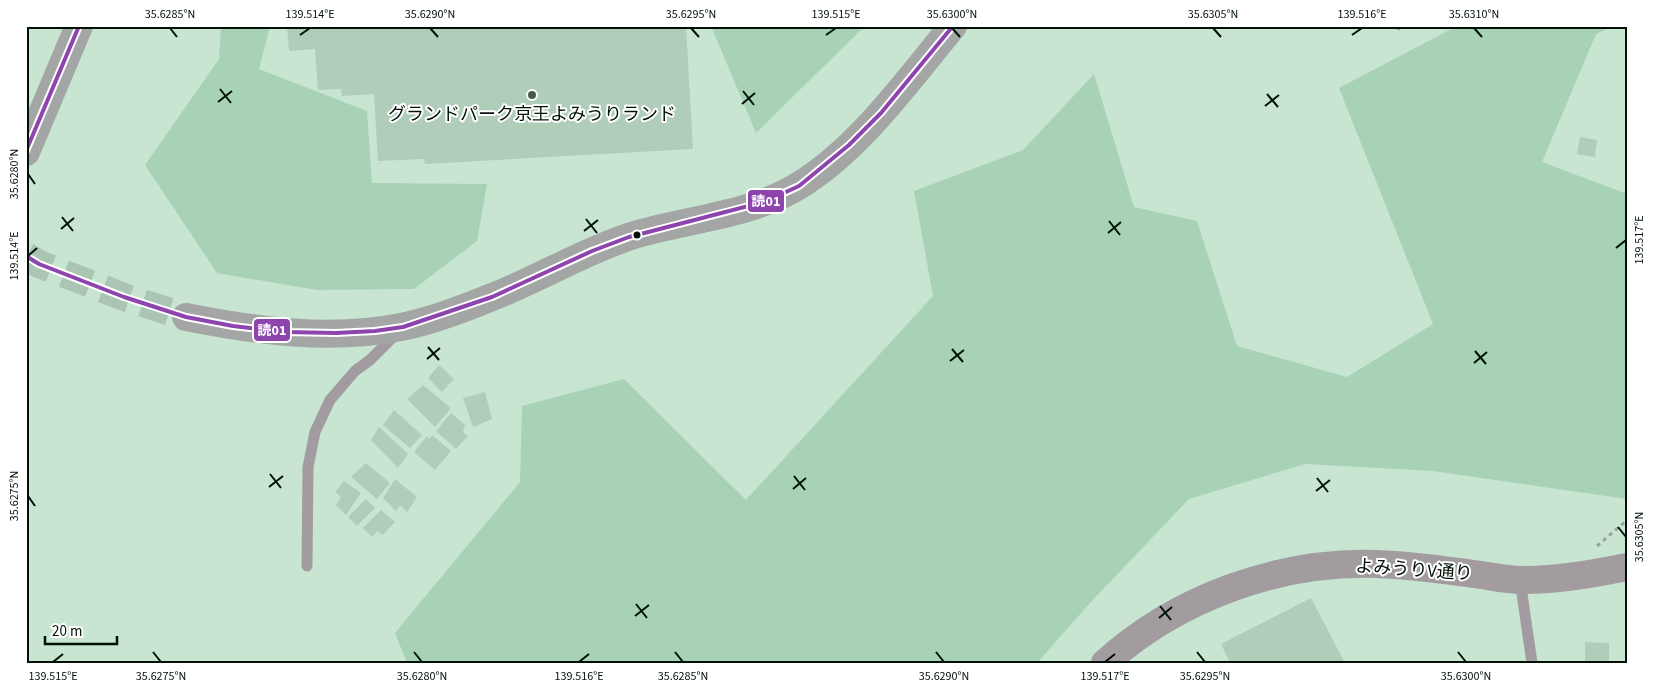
<svg xmlns="http://www.w3.org/2000/svg" width="1653" height="689" font-family="'Source Sans 3','Noto Sans JP',sans-serif">
<style>
.green{fill:#a8d2b6}
.building{fill:#afcdb9}
.lines{fill:none;stroke-linecap:round;stroke-linejoin:round}
.secondary-tunnel{stroke:#aac5b3;stroke-width:28;stroke-dasharray:28 14;stroke-linecap:butt}
.path{stroke:#9ba39e;stroke-width:3;stroke-dasharray:4 4;stroke-linecap:butt}
.service{stroke:#a29ca1;stroke-width:11}
.tertiary{stroke:#a29ca1;stroke-width:28}
.secondary{stroke:#a3a6a5;stroke-width:28}
.bus-1-casing{stroke:#fff;stroke-width:8}
.bus-1{stroke:#8e44ad;stroke-width:4}
.ticks{fill:none;stroke:#011106;stroke-width:2}
.poi-dot{fill:#475b4d;stroke:#fff;stroke-width:2}
.bus-dot{fill:#011106;stroke:#fff;stroke-width:2}
.labels{text-anchor:middle;dominant-baseline:central;stroke-width:4;stroke-linejoin:round;paint-order:stroke}
.poi-label{font-size:18px;fill:#011106;stroke:#fff}
.street-label{font-size:18px;fill:#011106;stroke:#fff}
.line-badge{stroke:#fff;stroke-width:2}
.badge-label{font-size:14px;text-anchor:middle;font-weight:bold;fill:#fff}
.neatline{fill:none;stroke:#011106;stroke-width:2}
.ticks-label{font-size:12px;text-anchor:middle;fill:#011106}
</style>
<rect width="100%" height="100%" fill="#c8e5d1"/>
<g class="green">
<path d="M 221,26 L 270,26 L 259,69 L 367,111 L 372,183 L 487,184 L 477,241 L 414,289 L 317,290 L 217,273 L 145,165 L 219,59 Z"/>
<path d="M 711,26 L 865,26 L 756,133 Z"/>
<path d="M 1457,26 L 1613,26 L 1596,34 L 1542,162 L 1627,194 L 1627,499 L 1433,471 L 1305,464 L 1189,499 L 1090,603 L 1037,663 L 407,663 L 395,633 L 520,482 L 522,406 L 624,379 L 746,500 L 933,296 L 914,191 L 1023,150 L 1094,74 L 1134,207 L 1197,221 L 1237,346 L 1347,377 L 1433,324 L 1339,88 Z"/>
</g>
<g class="building">
<path d="M 287,26 L 686,26 L 693,149 L 425,164 L 424,159 L 378,161 L 374,94 L 342,96 L 341,89 L 318,90 L 315,49 L 289,51 Z"/>
<path d="M 1580,137 L 1597,140 L 1595,157 L 1577,154 Z"/>
<path d="M 439,365 L 454,379 L 442,392 L 428,378 Z"/>
<path d="M 423,385 L 451,408 L 435,427 L 407,399 Z"/>
<path d="M 485,392 L 492,419 L 473,427 L 463,398 Z"/>
<path d="M 394,410 L 422,435 L 410,448 L 383,425 Z"/>
<path d="M 451,413 L 465,425 L 463,432 L 468,436 L 456,449 L 436,431 Z"/>
<path d="M 379,427 L 408,454 L 398,468 L 371,440 Z"/>
<path d="M 432,435 L 451,451 L 435,470 L 414,452 L 427,436 L 429,439 Z"/>
<path d="M 366,463 L 390,483 L 377,499 L 351,477 Z"/>
<path d="M 395,479 L 417,497 L 407,512 L 400,505 L 396,511 L 383,498 Z"/>
<path d="M 344,481 L 361,493 L 346,515 L 336,505 L 341,497 L 335,492 Z"/>
<path d="M 366,499 L 375,508 L 357,526 L 348,517 Z"/>
<path d="M 381,510 L 395,522 L 383,535 L 377,531 L 372,537 L 363,528 Z"/>
<path d="M 1311,598 L 1345,663 L 1230,663 L 1221,644 Z"/>
<path d="M 1585,642 L 1609,643 L 1609,663 L 1585,663 Z"/>
</g>
<g class="lines">
<path class="secondary-tunnel" d="M 26,256 L 39,264 L 124,297 L 186,317"/>
<g class="path">
<path d="M 1389,26 L 1400,29"/>
<path d="M 1597,546 L 1627,520"/>
</g>
<g class="service">
<path d="M 307,566 L 308,467 L 315,432 L 330,400 L 355,371 L 370,360 L 397,333"/>
<path d="M 1520,580 L 1532,663"/>
</g>
<path class="tertiary" d="M 1105,663 C 1177,598 1278,561 1376,564 C 1411,565 1446,570 1481,575 C 1494,577 1508,580 1522,580 C 1558,580 1592,574 1627,567"/>
<g class="secondary">
<path d="M 26,152 L 79,26"/>
<path d="M 186,317 C 256,331 331,341 401,327 C 432,321 463,309 492,297 C 539,279 582,252 631,236 C 686,219 750,216 800,185 C 860,148 908,80 953,26"/>
</g>
<g class="bus-1-casing">
<g id="bus-1">
<path d="M 26,151 L 79,26"/>
<path d="M 26,256 L 39,264 L 124,297 L 186,317 L 233,326 L 285,332 L 336,333 L 375,331 L 403,327 L 492,297 L 592,251 L 629,237 L 764,202 L 799,186 L 849,145 L 881,113 L 953,26"/>
</g>
</g>
<use href="#bus-1" class="bus-1"/>
</g>
<path class="ticks" d="M 170,28 L 177,37M 430,28 L 438,37M 691,28 L 699,37M 952,28 L 960,37M 1213,28 L 1221,37M 1474,28 L 1482,37M 300,35 L 310,28M 826,35 L 836,28M 1352,35 L 1362,28M 220,89 L 231,103M 743,91 L 754,105M 1267,94 L 1278,107M 218,102 L 232,91M 742,104 L 755,93M 1265,106 L 1279,95M 28,174 L 35,184M 62,217 L 73,231M 586,219 L 597,233M 1109,221 L 1120,235M 61,229 L 74,218M 584,231 L 598,220M 1108,233 L 1121,222M 1616,248 L 1626,240M 28,256 L 37,248M 428,347 L 439,360M 952,349 L 963,362M 1475,351 L 1486,364M 427,359 L 440,348M 950,361 L 964,350M 1474,363 L 1487,352M 270,474 L 281,488M 794,476 L 805,490M 1317,478 L 1328,492M 269,487 L 283,476M 793,489 L 806,478M 1316,491 L 1330,480M 28,496 L 35,506M 1618,527 L 1626,537M 636,604 L 647,618M 1160,606 L 1171,620M 635,616 L 649,605M 1159,618 L 1172,607M 153,652 L 161,662M 414,652 L 422,662M 675,652 L 683,662M 936,652 L 944,662M 1197,652 L 1205,662M 1458,652 L 1466,662M 53,662 L 63,654M 579,662 L 589,654M 1105,662 L 1115,654"/>
<circle class="poi-dot" cx="532" cy="95" r="5"/>
<circle class="bus-dot" cx="637" cy="235" r="4.5"/>
<g class="labels">
<g class="poi-label">
<text x="532" y="114">グランドパーク京王よみうりランド</text>
</g>
<g class="street-label">
<text transform="translate(1414 570) rotate(4)">よみうりV通り</text>
</g>
</g>
<g class="line-badge">
<rect x="747" y="189" width="38" height="24" rx="5" fill="#8e44ad"/>
<rect x="253" y="318" width="38" height="24" rx="5" fill="#8e44ad"/>
</g>
<g class="badge-label">
<text x="766" y="206">読01</text>
<text x="272" y="335">読01</text>
</g>
<rect width="1653" height="689" fill="none" stroke="#ffffff" stroke-width="55"/>
<path d="M45 636v8h72v-8" fill="none" stroke="#011106" stroke-width="2.5"/>
<text x="52" y="636" font-size="15" fill="#011106" stroke="#ffffff" stroke-width="4" paint-order="stroke">20 m</text>
<rect x="28" y="28" width="1598" height="634" class="neatline"/>
<g class="ticks-label">
<text x="170" y="18">35.6285°N</text>
<text x="310" y="18">139.514°E</text>
<text x="430" y="18">35.6290°N</text>
<text x="691" y="18">35.6295°N</text>
<text x="836" y="18">139.515°E</text>
<text x="952" y="18">35.6300°N</text>
<text x="1213" y="18">35.6305°N</text>
<text x="1362" y="18">139.516°E</text>
<text x="1474" y="18">35.6310°N</text>
<text transform="translate(14 174) rotate(-90)" y="4">35.6280°N</text>
<text transform="translate(1639 240) rotate(-90)" y="4">139.517°E</text>
<text transform="translate(14 256) rotate(-90)" y="4">139.514°E</text>
<text transform="translate(14 496) rotate(-90)" y="4">35.6275°N</text>
<text transform="translate(1639 537) rotate(-90)" y="4">35.6305°N</text>
<text x="53" y="680">139.515°E</text>
<text x="161" y="680">35.6275°N</text>
<text x="422" y="680">35.6280°N</text>
<text x="579" y="680">139.516°E</text>
<text x="683" y="680">35.6285°N</text>
<text x="944" y="680">35.6290°N</text>
<text x="1105" y="680">139.517°E</text>
<text x="1205" y="680">35.6295°N</text>
<text x="1466" y="680">35.6300°N</text>
</g>
</svg>
